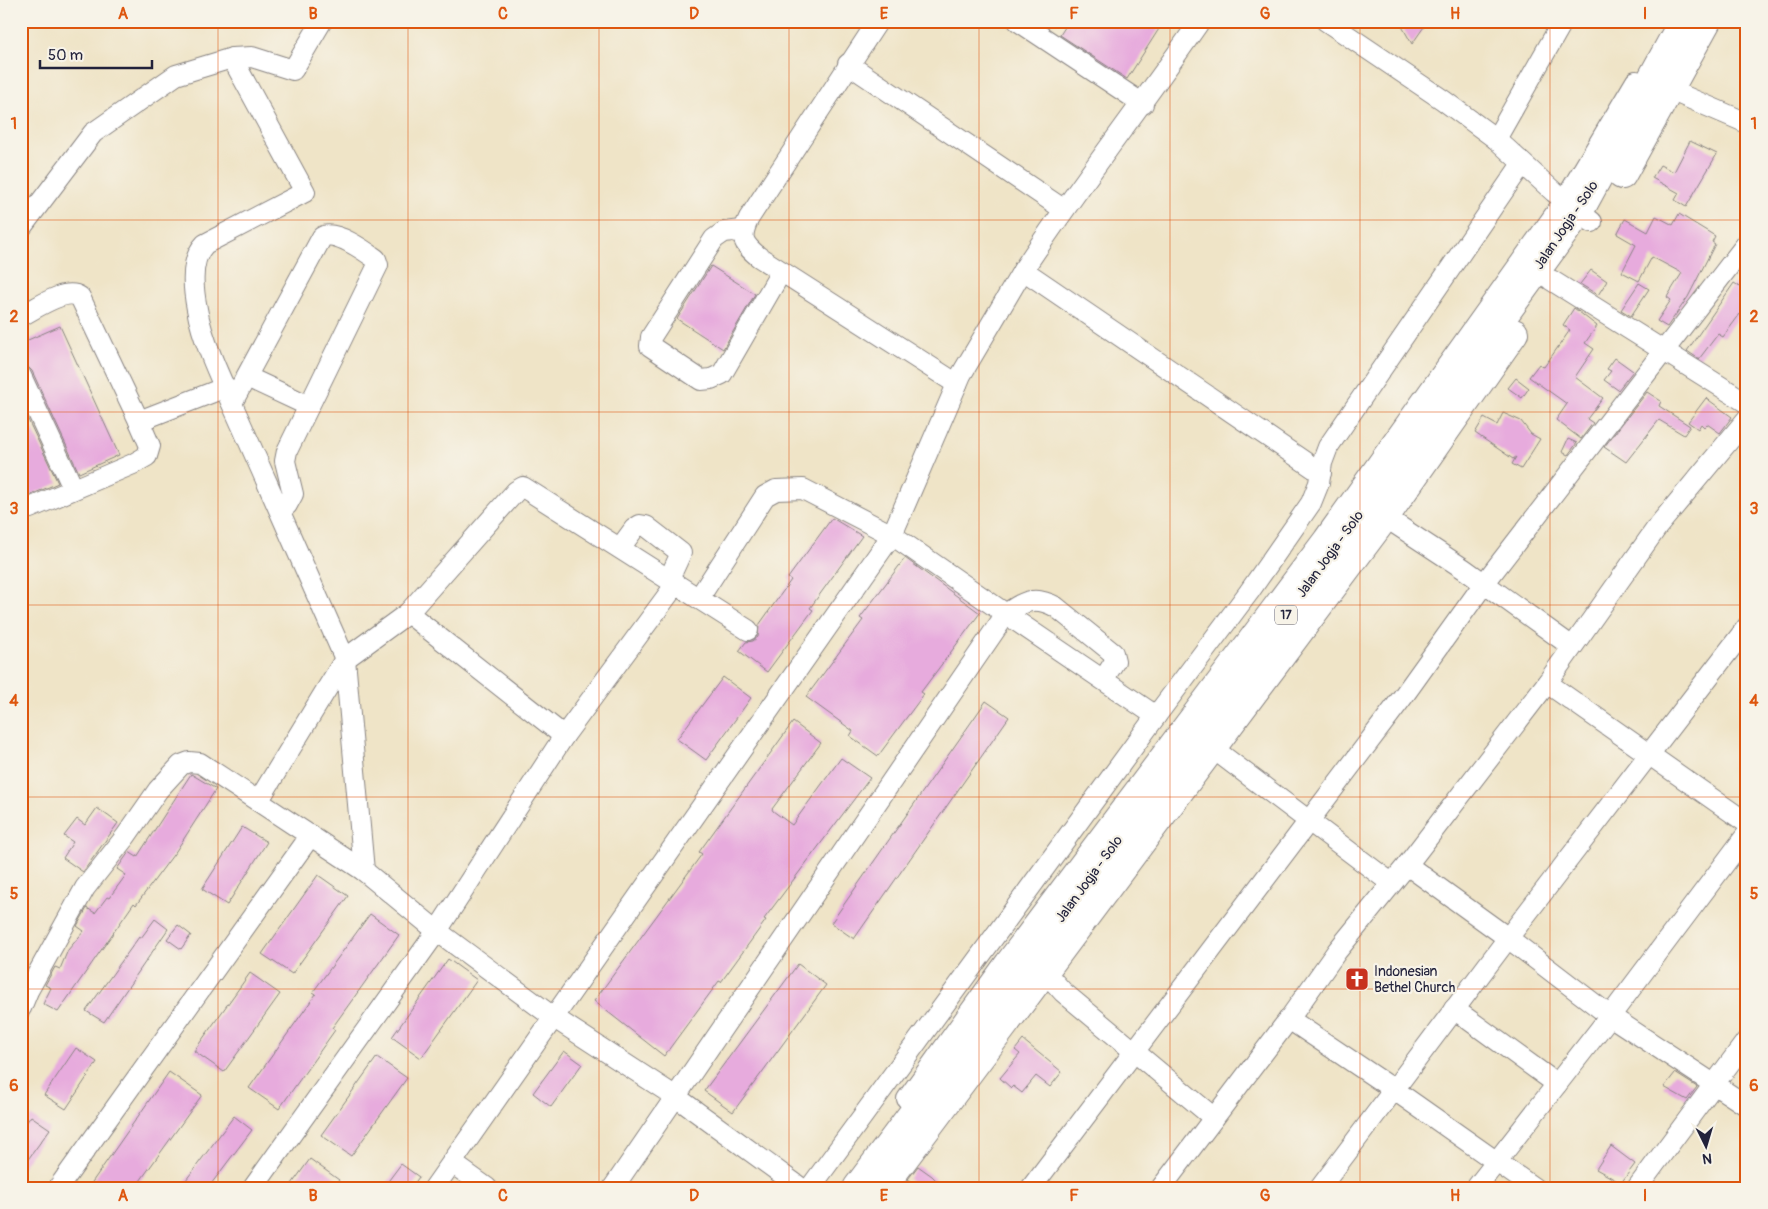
<svg xmlns="http://www.w3.org/2000/svg" width="1768" height="1209" font-family="Pangolin,sans-serif">
<style>
.building{fill:#e7abdd}
.lines{fill:none;stroke-linecap:round;stroke-linejoin:round}
.minor-casing{stroke:#888381;stroke-width:22}
.highway-casing{stroke:#888381;stroke-width:30}
.minor{stroke:#fff;stroke-width:20}
.highway{stroke:#fff;stroke-width:28}
.grid{fill:none;stroke:#de560e;stroke-width:1;stroke-opacity:0.55}
.labels{text-anchor:middle;dominant-baseline:central;stroke-width:4.5;stroke-linejoin:round;paint-order:stroke}
.shield{fill:#f7f3e8;stroke:#62616f;stroke-width:1}
.shield-label{font-size:12px;font-weight:bold;fill:#22223b}
.street-label{font-size:14px;fill:#22223b;stroke:#f7f3e8}
.poi-label{font-size:14px;fill:#22223b;stroke:#f7f3e8;text-anchor:start}
.neatline{fill:none;stroke:#de560e;stroke-width:2}
.grid-label{font-size:16px;text-anchor:middle;font-weight:bold;fill:#de560e}
</style>
<rect width="100%" height="100%" fill="#f7f3e8"/>
<filter id="ink" filterUnits="userSpaceOnUse"><feTurbulence type="fractalNoise" baseFrequency=".02" numOctaves="2"/><feDisplacementMap in="SourceGraphic" scale="10" xChannelSelector="R" yChannelSelector="G"/><feConvolveMatrix kernelMatrix="1 2 1 2 8 2 1 2 1" color-interpolation-filters="sRGB"/></filter>
<filter id="wash" filterUnits="userSpaceOnUse"><feTurbulence type="fractalNoise" baseFrequency=".0096" numOctaves="4" result="noise"/><feDisplacementMap in="SourceGraphic" scale="20" xChannelSelector="R" yChannelSelector="G"/><feGaussianBlur stdDeviation="1.12" result="paint"/><feColorMatrix in="noise" values="0 0 0 0 0 0 0 0 0 0 0 0 0 0 0 0 0 1.4 0 .05"/><feComposite in="paint" operator="in"/></filter>
<g filter="url(#wash)">
<rect width="100%" height="100%" fill="#efe4c7"/>
<g id="blocks">
<g class="building">
<path d="M 1069,21 L 1164,21 L 1127,79 L 1060,35 Z"/>
<path d="M 1399,21 L 1428,21 L 1412,44 Z"/>
<path d="M 1690,141 L 1717,154 L 1686,207 L 1675,200 L 1679,193 L 1652,178 L 1660,165 L 1674,172 Z"/>
<path d="M 1679,214 L 1715,236 L 1712,242 L 1715,244 L 1688,297 L 1667,327 L 1657,321 L 1671,300 L 1667,297 L 1682,273 L 1652,257 L 1639,281 L 1622,272 L 1636,245 L 1617,234 L 1625,219 L 1648,232 L 1656,216 L 1673,225 Z"/>
<path d="M 711,266 L 755,294 L 723,349 L 677,319 Z"/>
<path d="M 1591,270 L 1607,281 L 1598,295 L 1580,284 Z"/>
<path d="M 1639,283 L 1649,289 L 1631,316 L 1621,310 Z"/>
<path d="M 1734,283 L 1747,291 L 1747,319 L 1740,314 L 1723,337 L 1718,334 L 1699,359 L 1687,351 Z"/>
<path d="M 1574,308 L 1597,326 L 1585,343 L 1594,349 L 1575,377 L 1603,398 L 1587,419 L 1593,423 L 1581,439 L 1556,420 L 1567,404 L 1529,377 L 1539,364 L 1544,367 L 1570,330 L 1563,325 Z"/>
<path d="M 60,326 L 119,455 L 79,473 L 32,371 L 27,366 L 21,364 L 21,343 Z"/>
<path d="M 1615,358 L 1633,371 L 1618,390 L 1604,380 L 1611,371 L 1607,369 Z"/>
<path d="M 1516,378 L 1529,388 L 1522,398 L 1508,388 Z"/>
<path d="M 1647,392 L 1661,401 L 1659,406 L 1690,426 L 1684,435 L 1659,420 L 1626,462 L 1604,447 Z"/>
<path d="M 1706,398 L 1732,417 L 1720,433 L 1707,424 L 1704,427 L 1701,424 L 1698,429 L 1688,422 Z"/>
<path d="M 21,405 L 58,483 L 26,497 L 21,487 Z"/>
<path d="M 1503,413 L 1521,421 L 1531,434 L 1540,439 L 1521,469 L 1512,464 L 1516,457 L 1513,459 L 1475,433 L 1484,418 L 1497,425 Z"/>
<path d="M 1568,439 L 1577,443 L 1568,455 L 1562,452 Z"/>
<path d="M 832,518 L 862,536 L 810,608 L 813,610 L 767,672 L 739,651 L 746,642 L 753,641 L 758,637 L 759,625 L 791,580 L 788,578 Z"/>
<path d="M 905,558 L 980,613 L 921,692 L 924,694 L 878,756 L 850,736 L 853,731 L 806,697 L 863,620 L 860,618 Z"/>
<path d="M 723,677 L 751,698 L 706,760 L 677,739 Z"/>
<path d="M 986,701 L 1009,717 L 854,939 L 831,923 Z"/>
<path d="M 793,722 L 821,743 L 772,809 L 773,811 L 792,825 L 841,758 L 870,778 L 764,919 L 766,920 L 721,982 L 719,981 L 664,1056 L 594,1001 L 702,854 L 699,852 Z"/>
<path d="M 191,774 L 216,789 L 176,851 L 136,905 L 134,903 L 58,1012 L 43,1004 L 51,988 L 45,985 L 55,967 L 60,969 L 68,950 L 84,931 L 77,926 L 87,908 L 95,913 L 107,897 L 109,898 L 126,875 L 117,869 L 129,852 L 137,857 Z"/>
<path d="M 97,808 L 118,823 L 83,872 L 63,858 L 73,842 L 64,836 L 77,819 L 85,825 Z"/>
<path d="M 242,827 L 267,842 L 227,905 L 202,889 Z"/>
<path d="M 318,875 L 348,896 L 292,974 L 262,954 Z"/>
<path d="M 370,914 L 399,935 L 332,1028 L 335,1030 L 279,1109 L 249,1088 L 316,994 L 313,992 Z"/>
<path d="M 155,919 L 168,929 L 104,1022 L 86,1011 L 139,937 L 141,938 Z"/>
<path d="M 178,925 L 191,935 L 181,949 L 167,939 Z"/>
<path d="M 448,959 L 477,980 L 421,1058 L 392,1037 Z"/>
<path d="M 798,964 L 826,985 L 733,1112 L 704,1091 Z"/>
<path d="M 250,973 L 280,994 L 224,1072 L 194,1051 Z"/>
<path d="M 1023,1040 L 1062,1072 L 1050,1087 L 1036,1076 L 1022,1093 L 1013,1086 L 1011,1088 L 1000,1078 L 1020,1054 L 1015,1050 Z"/>
<path d="M 76,1048 L 97,1062 L 66,1109 L 44,1095 Z"/>
<path d="M 564,1051 L 582,1064 L 551,1107 L 533,1093 Z"/>
<path d="M 377,1057 L 407,1078 L 351,1156 L 321,1135 Z"/>
<path d="M 169,1072 L 202,1095 L 135,1188 L 88,1188 Z"/>
<path d="M 1675,1073 L 1697,1087 L 1687,1100 L 1664,1087 Z"/>
<path d="M 31,1116 L 50,1129 L 21,1169 L 21,1130 Z"/>
<path d="M 234,1116 L 252,1130 L 208,1188 L 180,1188 Z"/>
<path d="M 1611,1146 L 1635,1164 L 1621,1183 L 1596,1169 Z"/>
<path d="M 310,1159 L 339,1180 L 334,1188 L 289,1188 Z"/>
<path d="M 401,1164 L 419,1177 L 411,1188 L 383,1188 Z"/>
<path d="M 918,1166 L 932,1176 L 944,1188 L 920,1188 L 908,1179 Z"/>
</g>
</g>
</g>
<g filter="url(#ink)">
<use href="#blocks" fill-opacity="0" stroke="#888381" stroke-width="1"/>
<g class="lines">
<g class="minor-casing">
<g id="minor">
<path d="M 878,21 L 749,218 C 739,238 743,244 759,257 L 957,384"/>
<path d="M 1018,21 L 1143,104"/>
<path d="M 1200,21 C 1142,105 1079,185 1023,270 L 1321,473"/>
<path d="M 1326,21 L 1443,100 L 1496,139 L 1554,192 L 1592,222"/>
<path d="M 232,58 L 305,192 L 205,244 C 190,259 193,289 197,309 C 203,346 230,398 245,433 C 278,508 312,584 345,659 L 408,613 L 516,491 L 523,487 L 748,630"/>
<path d="M 848,64 L 1063,209"/>
<path d="M 1670,90 L 1747,123"/>
<path d="M 1496,139 L 1563,21"/>
<path d="M 21,228 L 93,133 L 176,75 L 232,58 L 252,57 L 293,70 L 322,21"/>
<path d="M 743,230 L 724,232 L 714,239 L 651,337 L 650,346 L 701,380 L 711,379 L 722,374 L 781,272"/>
<path d="M 1551,280 L 1747,403"/>
<path d="M 21,316 C 37,308 65,287 80,297 L 139,421"/>
<path d="M 21,376 L 73,488"/>
<path d="M 247,377 L 309,406"/>
<path d="M 232,403 L 322,237 C 334,229 365,251 376,259 L 378,265 L 287,451 L 285,461 L 293,494 L 287,505 L 280,511"/>
<path d="M 30,508 L 133,464 L 147,456 L 150,446 L 139,421 L 226,387"/>
<path d="M 1385,517 L 1464,569 L 1571,646"/>
<path d="M 620,548 L 634,529 L 640,525 L 646,526 L 681,553 L 669,579"/>
<path d="M 408,613 L 564,736"/>
<path d="M 1547,683 L 1747,823"/>
<path d="M 1156,716 L 1249,592 L 1311,503 L 1319,483 L 1322,463 L 1328,447 L 1522,164"/>
<path d="M 1211,747 L 1391,883"/>
<path d="M 259,800 L 345,659 L 364,871"/>
<path d="M 1407,865 L 1508,938 L 1610,1016 L 1747,1106"/>
<path d="M 1045,972 L 1063,992 L 1214,1118"/>
<path d="M 21,1008 L 28,991 L 85,888 L 126,836 L 158,790 L 181,765 L 189,762 L 200,763 L 364,871 L 437,931 L 553,1017 L 676,1097 L 801,1188"/>
<path d="M 1454,1009 L 1557,1084"/>
<path d="M 1289,1019 L 1393,1089 L 1534,1188"/>
<path d="M 907,1099 L 1006,961 L 1324,538 L 1565,200 L 1636,81"/>
<path d="M 452,1163 L 487,1188"/>
<path d="M 58,1188 L 311,835"/>
<path d="M 253,1188 L 437,931 L 564,736 L 676,584"/>
<path d="M 434,1188 L 892,535 L 803,489 L 776,490 L 765,496 L 699,598"/>
<path d="M 613,1188 L 1006,614 L 892,535 L 961,375 L 1023,270"/>
<path d="M 810,1188 L 1156,716 L 1006,614 C 1024,600 1036,596 1056,607 L 1113,653 L 1115,661 L 1103,680"/>
<path d="M 1031,1188 L 1402,698 L 1483,585 L 1747,243"/>
<path d="M 1161,1188 L 1289,1019 L 1337,951 L 1407,865 L 1547,683 L 1658,526 L 1747,419"/>
<path d="M 1320,1188 L 1508,938 L 1747,627"/>
<path d="M 1476,1188 L 1614,1011 L 1747,834"/>
<path d="M 1637,1188 L 1747,1040"/>
</g>
</g>
<g class="highway-casing">
<g id="highway">
<path d="M 1622,175 L 1707,21"/>
<path d="M 857,1188 L 1323,564 L 1579,212 L 1683,21"/>
<path d="M 882,1188 L 1385,517 L 1514,333"/>
</g>
</g>
<use href="#minor" class="minor"/>
<use href="#highway" class="highway"/>
</g>
</g>
<path class="grid" d="M 218,21 L 218,1188M 408,21 L 408,1188M 599,21 L 599,1188M 789,21 L 789,1188M 979,21 L 979,1188M 1170,21 L 1170,1188M 1360,21 L 1360,1188M 1550,21 L 1550,1188M 21,220 L 1747,220M 21,412 L 1747,412M 21,605 L 1747,605M 21,797 L 1747,797M 21,989 L 1747,989"/>
<defs>
<g id="church-square" transform="scale(1.25)"><rect x="-9" y="-9" width="18" height="18" rx="4" fill="#c8321e" stroke="#f7f3e8"/><path d="M-1.2-6h2.4v3.5h3.3v2.4h-3.3V6h-2.4V-.1h-3.3v-2.4h3.3Z" fill="#fff"/></g>
</defs>
<g fill-rule="evenodd">
<use href="#church-square" x="1357" y="979"/>
</g>
<g class="labels">
<rect class="shield" x="1275" y="605.5" width="22" height="19" rx="4"/>
<g class="shield-label">
<text x="1286" y="615">17</text>
</g>
<g class="street-label">
<text transform="translate(1566 225) rotate(-56)">Jalan Jogja - Solo</text>
<text transform="translate(1330 554) rotate(-54)">Jalan Jogja - Solo</text>
<text transform="translate(1089 879) rotate(-54)">Jalan Jogja - Solo</text>
</g>
<g class="poi-label">
<text x="1374" y="971">Indonesian<tspan x="1374" dy="16">Bethel Church</tspan></text>
</g>
</g>
<rect width="1768" height="1209" fill="none" stroke="#f7f3e8" stroke-width="55"/>
<g transform="translate(1706 1146) rotate(175)" stroke="#f7f3e8" stroke-width="4" paint-order="stroke">
<path d="M0-4L9 19L0 12L-9 19Z" fill="#22223b"/>
<text y="-8" font-size="14" font-weight="bold" text-anchor="middle" fill="#22223b">N</text>
</g>
<path d="M40 60v8h112v-8" fill="none" stroke="#22223b" stroke-width="2.5"/>
<text x="48" y="60" font-size="15" fill="#22223b" stroke="#f7f3e8" stroke-width="4" paint-order="stroke">50 m</text>
<rect x="28" y="28" width="1712" height="1154" class="neatline"/>
<g class="grid-label">
<text x="123" y="19">A</text>
<text x="313" y="19">B</text>
<text x="503" y="19">C</text>
<text x="694" y="19">D</text>
<text x="884" y="19">E</text>
<text x="1074" y="19">F</text>
<text x="1265" y="19">G</text>
<text x="1455" y="19">H</text>
<text x="1645" y="19">I</text>
<text x="14" y="129">1</text>
<text x="1754" y="129">1</text>
<text x="14" y="322">2</text>
<text x="1754" y="322">2</text>
<text x="14" y="514">3</text>
<text x="1754" y="514">3</text>
<text x="14" y="706">4</text>
<text x="1754" y="706">4</text>
<text x="14" y="899">5</text>
<text x="1754" y="899">5</text>
<text x="14" y="1091">6</text>
<text x="1754" y="1091">6</text>
<text x="123" y="1201">A</text>
<text x="313" y="1201">B</text>
<text x="503" y="1201">C</text>
<text x="694" y="1201">D</text>
<text x="884" y="1201">E</text>
<text x="1074" y="1201">F</text>
<text x="1265" y="1201">G</text>
<text x="1455" y="1201">H</text>
<text x="1645" y="1201">I</text>
</g>
</svg>
